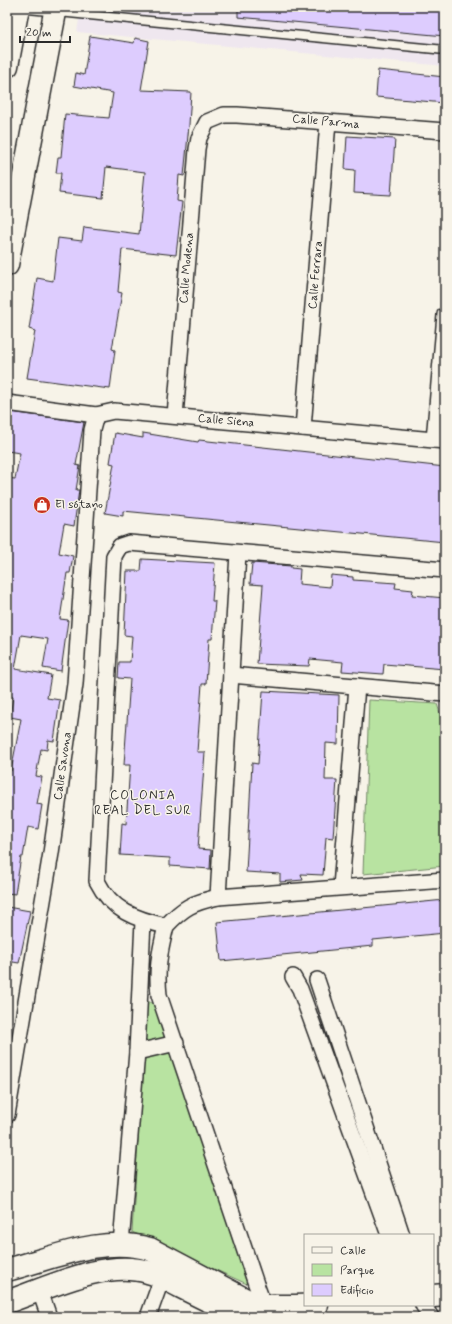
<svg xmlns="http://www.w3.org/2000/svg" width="452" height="1324" font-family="Mynerve,sans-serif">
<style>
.built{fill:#efe7ef}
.green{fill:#b8e3a1;stroke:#728766}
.building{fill:#ddccfe;stroke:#2b2b2b}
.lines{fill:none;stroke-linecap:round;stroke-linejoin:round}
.lane-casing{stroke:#2b2b2b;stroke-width:11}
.street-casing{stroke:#2b2b2b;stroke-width:18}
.secondary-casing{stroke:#2b2b2b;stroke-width:25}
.primary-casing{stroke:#2b2b2b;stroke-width:25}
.lane{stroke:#f7f3e8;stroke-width:8}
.street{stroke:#f7f3e8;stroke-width:15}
.secondary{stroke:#f7f3e8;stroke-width:22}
.primary{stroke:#f7f3e8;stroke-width:22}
.labels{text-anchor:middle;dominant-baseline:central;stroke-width:3;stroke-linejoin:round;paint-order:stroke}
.street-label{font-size:12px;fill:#2b2b2b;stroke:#f7f3e8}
.poi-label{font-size:12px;fill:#2b2b2b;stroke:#f7f3e8;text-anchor:start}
.neighbourhood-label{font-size:13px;letter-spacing:1px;fill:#2b2b2b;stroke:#f7f3e8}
</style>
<rect width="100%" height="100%" fill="#f7f3e8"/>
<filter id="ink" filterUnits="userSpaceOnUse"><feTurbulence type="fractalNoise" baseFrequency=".025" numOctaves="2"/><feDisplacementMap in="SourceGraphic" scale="8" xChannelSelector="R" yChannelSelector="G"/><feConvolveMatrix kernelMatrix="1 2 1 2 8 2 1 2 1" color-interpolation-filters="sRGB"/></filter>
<g filter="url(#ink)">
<path class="built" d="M 81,7 L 445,7 L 445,66 L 77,32 Z"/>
<g class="green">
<path d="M 369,700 L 437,704 L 445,728 L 445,866 L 363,874 Z"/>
<path d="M 147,1001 L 157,1005 L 247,1284 L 132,1232 Z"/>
</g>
<g class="building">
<path d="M 238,7 L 445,7 L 445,36 L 238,17 Z"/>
<path d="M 90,36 L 134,43 L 135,38 L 149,41 L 141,90 L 191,92 L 189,125 L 184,176 L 179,175 L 177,201 L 182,202 L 176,255 L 122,249 L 118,292 L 122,293 L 112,349 L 115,350 L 110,389 L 27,378 L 35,331 L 29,329 L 37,278 L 53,281 L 58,238 L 82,241 L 84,227 L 139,234 L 145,172 L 106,167 L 103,198 L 59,193 L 61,173 L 56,173 L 58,157 L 61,157 L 65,114 L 109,118 L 113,93 L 74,86 L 76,73 L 84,75 Z"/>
<path d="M 378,70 L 445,77 L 445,103 L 376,97 Z"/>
<path d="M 347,136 L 395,139 L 391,195 L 354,193 L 355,170 L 345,169 Z"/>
<path d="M 10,412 L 84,422 L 76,465 L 80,466 L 76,490 L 79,490 L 74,526 L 64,524 L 59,553 L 73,556 L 70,573 L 67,573 L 60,619 L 68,620 L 61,671 L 43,668 L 48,639 L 21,635 L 15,669 L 51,675 L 47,698 L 60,700 L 54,741 L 48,740 L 47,750 L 41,749 L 36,776 L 42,777 L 37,804 L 42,805 L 38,829 L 28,827 L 23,857 L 21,857 L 15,894 L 7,893 L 7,771 L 11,771 L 21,719 L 10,717 L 13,697 L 7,696 L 7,478 L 15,479 L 20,453 L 7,451 L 7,427 Z"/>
<path d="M 115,433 L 143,438 L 143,433 L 198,442 L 199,440 L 445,467 L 445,542 L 123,511 L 123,516 L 105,513 L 114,464 L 110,463 Z"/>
<path d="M 142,559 L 215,563 L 212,601 L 215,601 L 212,639 L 209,639 L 206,684 L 202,684 L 197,752 L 205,752 L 198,849 L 211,850 L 210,869 L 170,866 L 170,858 L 120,855 L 122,823 L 126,824 L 130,765 L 124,765 L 130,679 L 118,678 L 119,662 L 130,662 L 132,636 L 124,635 L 127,571 L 141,571 Z"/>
<path d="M 252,563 L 291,566 L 291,568 L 300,569 L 299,584 L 330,587 L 331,575 L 353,577 L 353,580 L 396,583 L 395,588 L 413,590 L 412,595 L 445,598 L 445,669 L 384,664 L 383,674 L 342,671 L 343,662 L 310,659 L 309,666 L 257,664 L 263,585 L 250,584 Z"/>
<path d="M 263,691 L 339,695 L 338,744 L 326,743 L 325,780 L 337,780 L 333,838 L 326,837 L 323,875 L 301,874 L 303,880 L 280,882 L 280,874 L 246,872 L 252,763 L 258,764 Z"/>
<path d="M 445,900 L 445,933 L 373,940 L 373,946 L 221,961 L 217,922 Z"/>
<path d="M 7,907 L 30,911 L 19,963 L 7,961 Z"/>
</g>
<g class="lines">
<g class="lane-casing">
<path id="lane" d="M 18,8 L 445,50"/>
</g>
<g class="street-casing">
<g id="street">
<path d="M 7,403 L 96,415 L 114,411 L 445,441"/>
<path d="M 175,416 L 197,149 L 199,138 L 207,122 L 224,115 L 237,115 L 445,131"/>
<path d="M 303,428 L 328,122"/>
<path d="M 434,440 L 445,315"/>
<path d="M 445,570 L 129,543 L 120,546 L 114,556 L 97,881 C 112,911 135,919 166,926 C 184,907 192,903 218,897 L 445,880"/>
<path d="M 231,675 L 445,694"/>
<path d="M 341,887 L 357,686"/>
<path d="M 218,897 L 238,553"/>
<path d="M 166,926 C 160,951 156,969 159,995 L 256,1284 L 264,1306 L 271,1317"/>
<path d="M 293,977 L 300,989 L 389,1235"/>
<path d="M 317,980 L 402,1235"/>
<path d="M 137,1052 L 176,1043"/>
<path d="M 7,1115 L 51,853 L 75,684 L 92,430 L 96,415"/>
<path d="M 121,1244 L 137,1052 L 143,921"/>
<path d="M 40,1291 L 49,1317"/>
<path d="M 423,1305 L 431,1317"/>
<path d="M 148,1317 L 162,1278"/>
</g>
</g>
<g class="secondary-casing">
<g id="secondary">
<path d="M 7,1270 C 53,1258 103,1235 150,1249 L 250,1302 C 272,1308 294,1306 317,1305"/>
<path d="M 433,1296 L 445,1295"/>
<path d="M 7,1302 C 48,1288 105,1259 148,1272 C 160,1275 171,1282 181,1287 C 201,1297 221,1307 242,1317"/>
</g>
</g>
<g class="primary-casing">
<g id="primary">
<path d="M 7,66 L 18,7"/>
<path d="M 7,265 L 56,7"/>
</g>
</g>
<use href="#lane" class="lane"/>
<use href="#street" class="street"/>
<use href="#secondary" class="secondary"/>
<use href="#primary" class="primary"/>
</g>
</g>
<defs>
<g id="shop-disc" transform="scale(0.9)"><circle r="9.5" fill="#c8321e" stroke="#f7f3e8"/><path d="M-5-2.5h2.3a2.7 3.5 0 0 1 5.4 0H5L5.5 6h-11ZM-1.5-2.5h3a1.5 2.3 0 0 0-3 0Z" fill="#fff"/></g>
</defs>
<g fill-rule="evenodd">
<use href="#shop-disc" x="42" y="505"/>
</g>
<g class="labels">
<g class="street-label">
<text transform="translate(326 122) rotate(5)">Calle Parma</text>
<text transform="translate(187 268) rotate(-85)">Calle Modena</text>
<text transform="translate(316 275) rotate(-85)">Calle Ferrara</text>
<text transform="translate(226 421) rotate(5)">Calle Siena</text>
<text transform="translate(63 766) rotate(-82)">Calle Savona</text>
</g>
<g class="poi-label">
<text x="55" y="505">El sótano</text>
</g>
<g class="neighbourhood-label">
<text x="143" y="795">COLONIA<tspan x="143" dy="15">REAL DEL SUR</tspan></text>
</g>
</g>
<rect width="452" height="1324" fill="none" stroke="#f7f3e8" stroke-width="24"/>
<rect x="12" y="12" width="428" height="1300" fill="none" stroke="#2b2b2b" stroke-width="1.5" filter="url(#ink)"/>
<rect x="304" y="1234" width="130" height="72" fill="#f7f3e8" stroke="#a5a39c"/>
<rect x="312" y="1247" width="20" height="6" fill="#f7f3e8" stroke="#a5a39c"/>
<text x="340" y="1254" font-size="12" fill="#2b2b2b">Calle</text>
<rect x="312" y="1264" width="20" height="12" fill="#b8e3a1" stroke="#a5a39c"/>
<text x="340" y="1274" font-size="12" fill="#2b2b2b">Parque</text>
<rect x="312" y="1284" width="20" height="12" fill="#ddccfe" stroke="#a5a39c"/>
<text x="340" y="1294" font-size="12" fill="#2b2b2b">Edificio</text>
<path d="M20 36v6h50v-6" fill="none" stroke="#2b2b2b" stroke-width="2"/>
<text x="26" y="36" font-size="12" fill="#2b2b2b" stroke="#f7f3e8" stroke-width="3" paint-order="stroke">20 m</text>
</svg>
